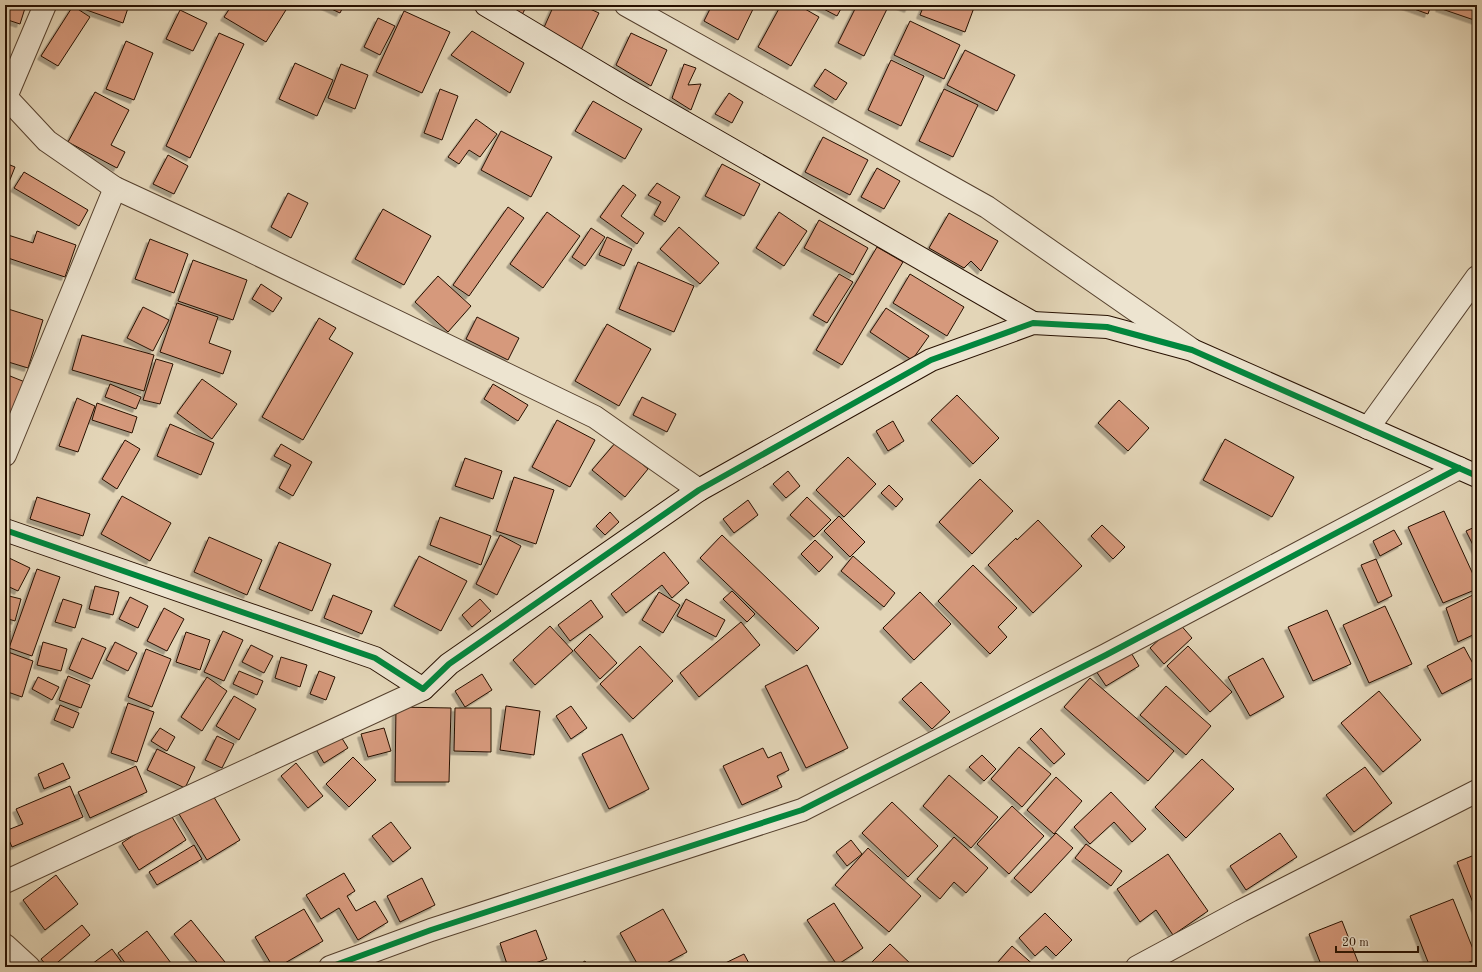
<svg xmlns="http://www.w3.org/2000/svg" width="1482" height="972" font-family="'Old Standard TT',serif">
<style>
.building{fill:#d6997c;stroke:#271000;filter:url(#shadow)}
.lines{fill:none;stroke-linecap:round;stroke-linejoin:round}
.street-casing{stroke:#56412e;stroke-width:24}
.secondary-casing{stroke:#271000;stroke-width:24}
.street{stroke:#ede4d0;stroke-width:22}
.secondary{stroke:#ede4d0;stroke-width:22}
.cycleway-casing{stroke:#ede4d0;stroke-width:8}
.cycleway{stroke:#00873e;stroke-width:6}
</style>
<defs>
<filter id="shadow"><feDropShadow dx="-3.5" dy="3.5" stdDeviation="0" flood-color="#0004"/></filter>
</defs>
<rect width="100%" height="100%" fill="#e3d5b7"/>
<filter id="stains"><feTurbulence type="fractalNoise" baseFrequency=".005" numOctaves="4"/><feColorMatrix values="0 0 0 0 .2 0 0 0 0 .09 0 0 0 0 .02 0 0 0 .5 -.17"/></filter>
<radialGradient id="worn" r=".72"><stop offset=".6" stop-color="#630" stop-opacity="0"/><stop offset="1" stop-color="#630" stop-opacity=".3"/></radialGradient>
<g class="building">
<path d="M 5,5 L 26,5 L 20,24 L 5,19 Z"/>
<path d="M 82,5 L 129,5 L 123,23 L 81,8 Z"/>
<path d="M 232,5 L 289,5 L 266,42 L 224,17 Z"/>
<path d="M 323,5 L 344,5 L 340,13 Z"/>
<path d="M 503,5 L 527,5 L 521,17 Z"/>
<path d="M 554,5 L 581,5 L 599,13 L 581,50 L 542,32 Z"/>
<path d="M 712,5 L 755,5 L 738,40 L 704,21 Z"/>
<path d="M 781,5 L 798,5 L 819,17 L 791,66 L 758,47 Z"/>
<path d="M 816,5 L 843,5 L 837,16 Z"/>
<path d="M 857,5 L 879,5 L 887,9 L 864,56 L 838,43 Z"/>
<path d="M 898,5 L 910,5 L 908,9 Z"/>
<path d="M 924,5 L 975,5 L 965,32 L 920,15 Z"/>
<path d="M 1403,5 L 1431,5 L 1428,14 Z"/>
<path d="M 1440,5 L 1477,5 L 1477,21 L 1439,8 Z"/>
<path d="M 73,6 L 90,17 L 58,66 L 41,56 Z"/>
<path d="M 180,10 L 207,23 L 193,51 L 166,39 Z"/>
<path d="M 404,11 L 450,32 L 422,93 L 376,72 Z"/>
<path d="M 378,18 L 395,26 L 380,55 L 364,47 Z"/>
<path d="M 910,21 L 960,45 L 944,79 L 894,55 Z"/>
<path d="M 472,31 L 524,63 L 510,93 L 451,55 Z"/>
<path d="M 219,33 L 244,44 L 190,158 L 166,146 Z"/>
<path d="M 631,33 L 667,50 L 651,86 L 616,65 Z"/>
<path d="M 126,41 L 153,53 L 134,100 L 106,89 Z"/>
<path d="M 965,50 L 1015,75 L 997,111 L 947,85 Z"/>
<path d="M 891,60 L 924,76 L 901,126 L 868,110 Z"/>
<path d="M 295,63 L 333,80 L 317,116 L 279,99 Z"/>
<path d="M 341,64 L 368,75 L 355,109 L 328,98 Z"/>
<path d="M 684,64 L 696,68 L 688,85 L 701,84 L 691,110 L 672,98 Z"/>
<path d="M 825,69 L 847,83 L 836,100 L 814,86 Z"/>
<path d="M 440,89 L 458,96 L 442,140 L 424,133 Z"/>
<path d="M 944,89 L 978,105 L 953,157 L 919,141 Z"/>
<path d="M 95,92 L 129,110 L 111,145 L 125,152 L 117,168 L 68,142 Z"/>
<path d="M 729,93 L 743,102 L 732,123 L 715,114 Z"/>
<path d="M 593,101 L 642,129 L 625,159 L 575,131 Z"/>
<path d="M 476,119 L 497,134 L 480,157 L 469,150 L 459,164 L 448,157 Z"/>
<path d="M 501,131 L 552,157 L 531,197 L 481,170 Z"/>
<path d="M 823,137 L 868,160 L 850,195 L 805,172 Z"/>
<path d="M 168,155 L 188,166 L 174,194 L 153,184 Z"/>
<path d="M 5,163 L 15,167 L 7,187 L 5,187 Z"/>
<path d="M 722,164 L 760,184 L 744,216 L 705,196 Z"/>
<path d="M 877,168 L 900,181 L 884,209 L 861,197 Z"/>
<path d="M 24,172 L 88,210 L 79,226 L 14,188 Z"/>
<path d="M 657,183 L 680,197 L 665,222 L 654,215 L 661,202 L 648,195 Z"/>
<path d="M 623,185 L 636,195 L 621,216 L 644,233 L 637,244 L 600,217 Z"/>
<path d="M 288,193 L 308,203 L 291,238 L 271,227 Z"/>
<path d="M 508,207 L 524,218 L 469,296 L 453,285 Z"/>
<path d="M 383,209 L 431,236 L 404,285 L 355,259 Z"/>
<path d="M 547,212 L 580,236 L 543,288 L 510,264 Z"/>
<path d="M 779,212 L 807,231 L 784,266 L 756,248 Z"/>
<path d="M 949,213 L 998,241 L 981,271 L 971,261 L 964,268 L 929,248 Z"/>
<path d="M 819,220 L 868,248 L 853,275 L 804,248 Z"/>
<path d="M 679,227 L 719,263 L 700,284 L 660,249 Z"/>
<path d="M 591,228 L 605,237 L 585,266 L 572,257 Z"/>
<path d="M 37,231 L 76,245 L 65,277 L 5,257 L 5,234 L 33,243 Z"/>
<path d="M 607,237 L 632,249 L 624,266 L 599,255 Z"/>
<path d="M 150,239 L 188,254 L 174,293 L 135,279 Z"/>
<path d="M 877,247 L 903,262 L 842,365 L 816,350 Z"/>
<path d="M 193,260 L 247,280 L 233,320 L 178,301 Z"/>
<path d="M 638,262 L 694,286 L 674,332 L 619,309 Z"/>
<path d="M 839,274 L 853,282 L 827,323 L 813,315 Z"/>
<path d="M 910,274 L 964,307 L 947,336 L 893,303 Z"/>
<path d="M 438,276 L 471,306 L 448,332 L 415,302 Z"/>
<path d="M 261,284 L 282,298 L 273,312 L 252,299 Z"/>
<path d="M 177,303 L 218,317 L 209,343 L 231,351 L 223,374 L 160,352 Z"/>
<path d="M 143,307 L 169,320 L 153,351 L 127,338 Z"/>
<path d="M 5,308 L 43,320 L 28,368 L 5,361 Z"/>
<path d="M 886,308 L 929,336 L 912,360 L 870,332 Z"/>
<path d="M 477,317 L 519,338 L 508,360 L 466,339 Z"/>
<path d="M 319,318 L 336,328 L 329,339 L 353,353 L 303,440 L 262,417 Z"/>
<path d="M 607,324 L 651,349 L 619,406 L 575,381 Z"/>
<path d="M 82,335 L 154,355 L 144,391 L 72,370 Z"/>
<path d="M 156,359 L 173,364 L 160,404 L 143,400 Z"/>
<path d="M 5,374 L 25,382 L 5,435 Z"/>
<path d="M 202,379 L 237,404 L 212,439 L 177,413 Z"/>
<path d="M 110,384 L 141,397 L 136,409 L 105,397 Z"/>
<path d="M 493,384 L 528,405 L 518,421 L 484,399 Z"/>
<path d="M 957,395 L 999,438 L 973,464 L 931,420 Z"/>
<path d="M 642,397 L 676,414 L 667,432 L 633,415 Z"/>
<path d="M 77,398 L 95,406 L 78,452 L 59,446 Z"/>
<path d="M 1119,400 L 1149,428 L 1128,451 L 1098,423 Z"/>
<path d="M 97,403 L 137,417 L 132,433 L 92,420 Z"/>
<path d="M 557,420 L 595,440 L 570,487 L 532,467 Z"/>
<path d="M 893,421 L 904,441 L 888,451 L 876,431 Z"/>
<path d="M 170,424 L 214,443 L 201,475 L 157,456 Z"/>
<path d="M 1225,439 L 1294,477 L 1272,517 L 1203,480 Z"/>
<path d="M 125,440 L 140,449 L 117,489 L 102,479 Z"/>
<path d="M 616,442 L 648,469 L 625,497 L 592,470 Z"/>
<path d="M 281,444 L 312,462 L 293,496 L 279,488 L 291,465 L 274,456 Z"/>
<path d="M 848,457 L 876,484 L 844,517 L 816,490 Z"/>
<path d="M 465,458 L 502,471 L 493,499 L 455,486 Z"/>
<path d="M 788,471 L 800,486 L 786,498 L 773,484 Z"/>
<path d="M 514,477 L 554,490 L 536,544 L 496,531 Z"/>
<path d="M 980,479 L 1013,511 L 972,554 L 939,522 Z"/>
<path d="M 889,485 L 903,499 L 896,507 L 881,493 Z"/>
<path d="M 122,496 L 171,523 L 150,561 L 101,534 Z"/>
<path d="M 37,497 L 90,514 L 83,536 L 30,519 Z"/>
<path d="M 807,497 L 831,520 L 814,537 L 790,515 Z"/>
<path d="M 748,500 L 758,515 L 734,533 L 723,519 Z"/>
<path d="M 1444,511 L 1477,583 L 1477,589 L 1443,603 L 1408,527 Z"/>
<path d="M 610,512 L 619,522 L 605,535 L 596,526 Z"/>
<path d="M 839,516 L 865,542 L 850,557 L 824,531 Z"/>
<path d="M 440,517 L 491,536 L 481,565 L 430,545 Z"/>
<path d="M 1038,520 L 1082,566 L 1033,613 L 988,565 L 1016,538 L 1017,540 Z"/>
<path d="M 1102,525 L 1125,547 L 1113,559 L 1091,536 Z"/>
<path d="M 1477,526 L 1477,553 L 1466,531 Z"/>
<path d="M 1394,530 L 1402,544 L 1380,556 L 1373,541 Z"/>
<path d="M 500,535 L 521,546 L 497,595 L 476,584 Z"/>
<path d="M 722,535 L 819,628 L 797,651 L 700,558 Z"/>
<path d="M 209,537 L 262,560 L 247,595 L 194,572 Z"/>
<path d="M 815,540 L 833,557 L 819,572 L 801,554 Z"/>
<path d="M 279,542 L 331,564 L 312,611 L 259,589 Z"/>
<path d="M 664,552 L 689,583 L 672,598 L 662,585 L 626,613 L 611,594 Z"/>
<path d="M 419,556 L 467,581 L 441,631 L 394,606 Z"/>
<path d="M 853,556 L 895,593 L 884,607 L 841,571 Z"/>
<path d="M 7,557 L 30,568 L 18,591 L 5,585 L 5,561 Z"/>
<path d="M 1376,559 L 1392,596 L 1378,603 L 1361,565 Z"/>
<path d="M 973,565 L 1017,608 L 998,627 L 1007,637 L 990,654 L 938,601 Z"/>
<path d="M 37,569 L 60,577 L 32,656 L 9,648 Z"/>
<path d="M 95,586 L 119,592 L 113,615 L 89,609 Z"/>
<path d="M 732,591 L 755,614 L 747,622 L 723,599 Z"/>
<path d="M 659,592 L 680,605 L 663,633 L 642,620 Z"/>
<path d="M 920,592 L 951,624 L 914,660 L 883,628 Z"/>
<path d="M 1477,593 L 1477,633 L 1458,642 L 1446,608 Z"/>
<path d="M 5,595 L 21,599 L 15,621 L 5,618 Z"/>
<path d="M 333,595 L 372,611 L 362,634 L 324,618 Z"/>
<path d="M 130,597 L 148,606 L 138,628 L 119,619 Z"/>
<path d="M 63,599 L 82,605 L 75,628 L 55,622 Z"/>
<path d="M 480,599 L 491,611 L 472,627 L 462,615 Z"/>
<path d="M 686,599 L 725,620 L 716,637 L 677,616 Z"/>
<path d="M 591,600 L 603,617 L 570,641 L 558,625 Z"/>
<path d="M 1385,606 L 1412,664 L 1369,683 L 1343,625 Z"/>
<path d="M 164,608 L 184,619 L 167,651 L 147,641 Z"/>
<path d="M 1327,610 L 1351,664 L 1313,681 L 1288,627 Z"/>
<path d="M 741,622 L 760,645 L 699,697 L 680,673 Z"/>
<path d="M 1178,622 L 1192,638 L 1164,664 L 1150,648 Z"/>
<path d="M 550,626 L 573,651 L 535,685 L 513,660 Z"/>
<path d="M 5,628 L 10,631 L 5,642 Z"/>
<path d="M 223,631 L 243,640 L 224,681 L 204,672 Z"/>
<path d="M 186,632 L 210,640 L 200,670 L 176,662 Z"/>
<path d="M 590,634 L 617,663 L 600,679 L 574,650 Z"/>
<path d="M 82,638 L 106,648 L 92,679 L 69,669 Z"/>
<path d="M 43,642 L 67,649 L 61,671 L 37,665 Z"/>
<path d="M 115,642 L 137,653 L 128,671 L 106,660 Z"/>
<path d="M 251,645 L 273,656 L 264,673 L 242,662 Z"/>
<path d="M 640,646 L 673,681 L 633,719 L 600,684 Z"/>
<path d="M 1188,646 L 1232,692 L 1210,712 L 1167,666 Z"/>
<path d="M 1464,647 L 1477,671 L 1477,676 L 1442,694 L 1427,666 Z"/>
<path d="M 146,649 L 171,659 L 152,707 L 128,697 Z"/>
<path d="M 1130,651 L 1139,666 L 1106,686 L 1096,671 Z"/>
<path d="M 8,652 L 33,661 L 22,697 L 5,691 L 5,663 Z"/>
<path d="M 281,657 L 307,665 L 300,687 L 275,678 Z"/>
<path d="M 1263,658 L 1284,697 L 1250,716 L 1228,677 Z"/>
<path d="M 807,665 L 848,748 L 806,768 L 765,686 Z"/>
<path d="M 239,671 L 263,681 L 257,695 L 233,684 Z"/>
<path d="M 319,671 L 335,677 L 326,700 L 310,694 Z"/>
<path d="M 482,674 L 492,690 L 465,707 L 455,691 Z"/>
<path d="M 68,676 L 90,685 L 81,708 L 59,700 Z"/>
<path d="M 38,677 L 59,687 L 52,700 L 32,689 Z"/>
<path d="M 207,677 L 227,691 L 202,731 L 181,717 Z"/>
<path d="M 1090,678 L 1174,751 L 1148,781 L 1064,707 Z"/>
<path d="M 921,682 L 950,712 L 932,729 L 902,699 Z"/>
<path d="M 1166,686 L 1211,726 L 1186,755 L 1140,715 Z"/>
<path d="M 1379,691 L 1421,740 L 1383,772 L 1341,723 Z"/>
<path d="M 234,696 L 256,709 L 239,740 L 216,726 Z"/>
<path d="M 128,703 L 154,712 L 137,762 L 111,753 Z"/>
<path d="M 60,705 L 79,713 L 73,728 L 54,720 Z"/>
<path d="M 506,706 L 540,711 L 534,755 L 500,750 Z"/>
<path d="M 571,706 L 587,728 L 571,739 L 556,716 Z"/>
<path d="M 396,707 L 451,708 L 449,782 L 395,782 Z"/>
<path d="M 455,708 L 491,708 L 491,752 L 454,751 Z"/>
<path d="M 160,728 L 175,737 L 167,751 L 151,741 Z"/>
<path d="M 384,728 L 391,751 L 368,757 L 361,734 Z"/>
<path d="M 1041,728 L 1065,754 L 1054,764 L 1030,739 Z"/>
<path d="M 338,732 L 348,748 L 324,763 L 314,746 Z"/>
<path d="M 622,734 L 649,789 L 609,809 L 582,754 Z"/>
<path d="M 217,736 L 234,744 L 222,768 L 205,760 Z"/>
<path d="M 1019,747 L 1051,774 L 1022,807 L 991,779 Z"/>
<path d="M 763,748 L 768,758 L 781,752 L 789,770 L 777,776 L 782,787 L 742,805 L 723,766 Z"/>
<path d="M 157,749 L 195,767 L 185,788 L 147,770 Z"/>
<path d="M 982,755 L 996,769 L 984,781 L 969,767 Z"/>
<path d="M 353,757 L 376,780 L 349,807 L 326,784 Z"/>
<path d="M 1202,759 L 1234,789 L 1186,838 L 1155,807 Z"/>
<path d="M 63,763 L 70,778 L 44,789 L 38,774 Z"/>
<path d="M 296,763 L 323,796 L 308,808 L 281,776 Z"/>
<path d="M 136,766 L 147,792 L 90,818 L 78,792 Z"/>
<path d="M 1365,767 L 1392,803 L 1354,832 L 1326,795 Z"/>
<path d="M 949,775 L 998,817 L 971,848 L 923,806 Z"/>
<path d="M 1056,777 L 1082,801 L 1054,834 L 1027,810 Z"/>
<path d="M 70,786 L 83,817 L 12,847 L 5,831 L 23,824 L 16,809 Z"/>
<path d="M 1111,792 L 1146,829 L 1132,842 L 1114,822 L 1090,844 L 1074,827 Z"/>
<path d="M 212,794 L 240,840 L 207,860 L 179,814 Z"/>
<path d="M 892,802 L 938,846 L 908,877 L 862,833 Z"/>
<path d="M 1012,806 L 1044,836 L 1009,874 L 977,844 Z"/>
<path d="M 169,812 L 186,840 L 139,870 L 122,843 Z"/>
<path d="M 391,822 L 411,848 L 393,862 L 372,836 Z"/>
<path d="M 1056,833 L 1073,848 L 1031,893 L 1014,878 Z"/>
<path d="M 1280,833 L 1297,857 L 1246,890 L 1230,866 Z"/>
<path d="M 954,837 L 988,868 L 966,893 L 954,882 L 940,899 L 917,879 Z"/>
<path d="M 851,840 L 862,854 L 847,866 L 836,852 Z"/>
<path d="M 1086,844 L 1122,871 L 1111,886 L 1075,858 Z"/>
<path d="M 194,845 L 202,859 L 157,885 L 149,872 Z"/>
<path d="M 868,848 L 921,896 L 889,932 L 835,885 Z"/>
<path d="M 1168,854 L 1208,911 L 1173,935 L 1156,910 L 1140,922 L 1117,889 Z"/>
<path d="M 1477,854 L 1477,913 L 1457,862 Z"/>
<path d="M 344,873 L 355,891 L 347,896 L 356,911 L 375,901 L 388,922 L 358,940 L 339,908 L 321,919 L 306,895 Z"/>
<path d="M 56,875 L 78,904 L 45,930 L 23,900 Z"/>
<path d="M 422,878 L 435,905 L 400,922 L 387,896 Z"/>
<path d="M 1453,899 L 1477,959 L 1457,967 L 1430,967 L 1410,916 Z"/>
<path d="M 834,903 L 863,948 L 837,965 L 807,920 Z"/>
<path d="M 304,909 L 323,941 L 278,967 L 273,967 L 255,937 Z"/>
<path d="M 663,909 L 687,952 L 659,967 L 639,967 L 620,933 Z"/>
<path d="M 1045,913 L 1072,940 L 1056,956 L 1046,946 L 1035,956 L 1019,938 Z"/>
<path d="M 191,920 L 229,967 L 201,967 L 174,934 Z"/>
<path d="M 1342,921 L 1360,967 L 1322,967 L 1309,934 Z"/>
<path d="M 82,925 L 90,935 L 52,967 L 48,967 L 41,959 Z"/>
<path d="M 536,930 L 547,959 L 523,967 L 508,967 L 500,943 Z"/>
<path d="M 147,931 L 174,967 L 128,967 L 118,953 Z"/>
<path d="M 890,944 L 914,967 L 867,967 Z"/>
<path d="M 1012,946 L 1036,967 L 1003,967 L 998,962 Z"/>
<path d="M 112,949 L 125,967 L 88,967 Z"/>
<path d="M 744,954 L 751,967 L 717,967 Z"/>
<path d="M 585,961 L 589,967 L 575,967 Z"/>
</g>
<g class="lines">
<g class="street-casing">
<g id="street">
<path d="M 626,5 L 987,207 L 1191,349"/>
<path d="M 5,96 L 47,141 L 115,188 L 230,241 L 595,417 L 699,490"/>
<path d="M 6,97 L 45,5"/>
<path d="M 1368,428 L 1477,277"/>
<path d="M 5,455 L 115,188"/>
<path d="M 5,882 L 423,689"/>
<path d="M 5,945 L 29,967"/>
<path d="M 330,967 L 431,930 L 802,810 L 1106,655 L 1459,468"/>
<path d="M 1137,967 L 1241,911 L 1477,791"/>
</g>
</g>
<g class="secondary-casing">
<g id="secondary">
<path d="M 486,5 L 628,90 L 1033,323"/>
<path d="M 5,530 L 375,658 L 423,689 L 449,664 L 699,490 L 931,360 L 1033,323 L 1107,327 L 1192,350 L 1477,476"/>
</g>
</g>
<use href="#street" class="street"/>
<use href="#secondary" class="secondary"/>
<g class="cycleway-casing">
<g id="cycleway">
<path d="M 5,530 L 375,658 L 423,689 L 449,664 L 699,490 L 931,360 L 1033,323 L 1107,327 L 1192,350 L 1477,476"/>
<path d="M 330,967 L 431,930 L 802,810 L 1106,655 L 1459,468"/>
</g>
</g>
<use href="#cycleway" class="cycleway"/>
</g>
<rect width="1482" height="972" fill="none" stroke="#e3d5b7" stroke-width="20"/>
<rect x="6" y="6" width="1470" height="960" fill="none" stroke="#271000" stroke-width="2"/>
<rect x="10" y="10" width="1462" height="952" fill="none" stroke="#271000"/>
<path d="M1336 946v6h82v-6" fill="none" stroke="#271000" stroke-width="2"/>
<text x="1342" y="946" font-size="12" fill="#271000" stroke="#ede4d0" stroke-width="3" paint-order="stroke">20 m</text>
<rect width="100%" height="100%" filter="url(#stains)"/>
<rect width="100%" height="100%" fill="url(#worn)"/>
</svg>
